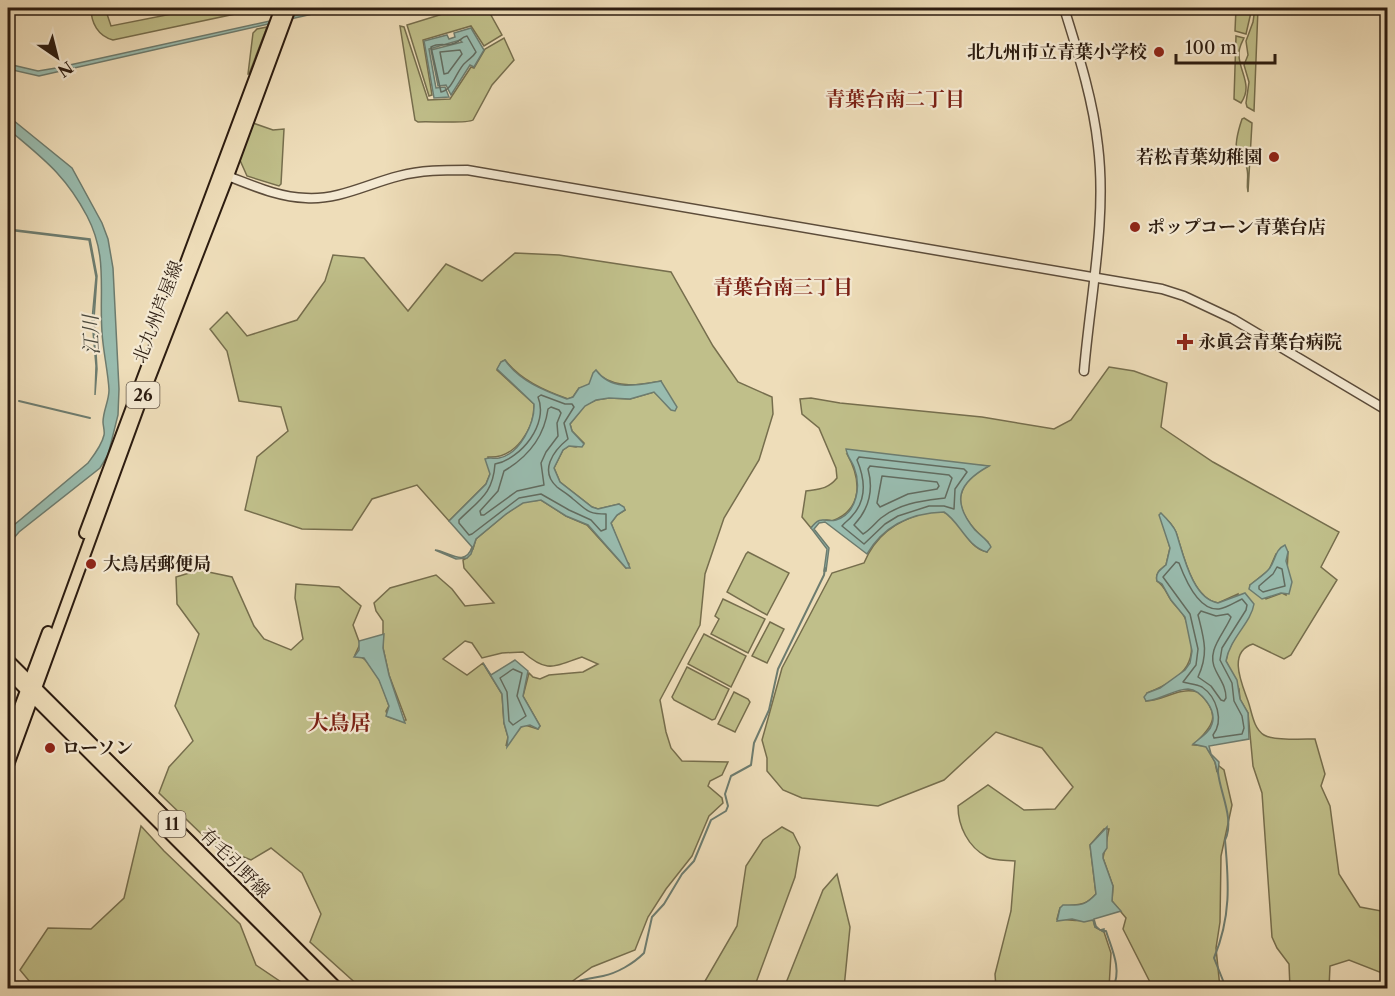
<svg xmlns="http://www.w3.org/2000/svg" width="1395" height="996" font-family="'Libre Caslon Text','Noto Serif JP',serif">
<style>
.green{fill:#c0bf8a;stroke:#766e4d;stroke-width:1.5;fill-rule:evenodd}
.water{fill:#99bcaf;stroke:#6d7c6f;stroke-width:1.5}
.lines{fill:none;stroke-linecap:round;stroke-linejoin:round}
.shore{stroke:#626c60;stroke-width:1.5}
.stream{stroke:#6d7c6f;stroke-width:2}
.minor-casing{stroke:#5c4c3a;stroke-width:11}
.major-casing{stroke:#2c1c10;stroke-width:14}
.minor{stroke:#f4e9d2;stroke-width:8}
.major{stroke:#eeddb9;stroke-width:10}
.poi-dot{fill:#8f2418;stroke:#f4e9d2;stroke-width:2}
.labels{text-anchor:middle;dominant-baseline:central;stroke-width:4.5;stroke-linejoin:round;paint-order:stroke}
.shield{fill:#f4e9d2;stroke:#685a4a;stroke-width:1.5}
.shield-label{font-size:16px;font-weight:bold;fill:#2c1c10}
.poi-label{font-size:18px;font-weight:bold;fill:#2c1c10;stroke:#f4e9d2;text-anchor:start}
.street-label{font-size:18px;fill:#2c1c10;stroke:#f4e9d2}
.neighbourhood-label{font-size:20px;font-weight:bold;fill:#7a1f14;stroke:#f4e9d2}
.water-label{font-size:20px;font-style:italic;fill:#4d4c40;stroke:#f4e9d2}
.quarter-label{font-size:21px;font-weight:bold;fill:#7a1f14;stroke:#f4e9d2}
</style>
<rect width="100%" height="100%" fill="#eeddb9"/>
<filter id="stains"><feTurbulence type="fractalNoise" baseFrequency=".00333" numOctaves="4"/><feColorMatrix values="0 0 0 0 .2 0 0 0 0 .09 0 0 0 0 .02 0 0 0 .5 -.17"/></filter>
<radialGradient id="worn" r=".72"><stop offset=".6" stop-color="#630" stop-opacity="0"/><stop offset="1" stop-color="#630" stop-opacity=".3"/></radialGradient>
<g class="green">
<path d="M 91,8 L 105,8 L 111,26 L 202,8 L 251,8 L 249,11 L 113,40 C 98,36 91,23 91,8 Z"/>
<path d="M 462,8 L 487,8 L 502,35 L 484,46 L 471,26 L 423,40 L 432,95 L 429,96 L 407,25 Z"/>
<path d="M 1236,8 L 1252,8 L 1246,34 L 1235,31 Z"/>
<path d="M 1255,8 L 1258,8 L 1254,111 L 1247,107 L 1246,103 L 1249,82 L 1244,65 L 1248,55 L 1246,41 L 1253,22 Z"/>
<path d="M 400,26 L 404,27 L 428,100 L 450,99 L 471,67 L 474,68 L 485,49 L 504,38 L 514,60 L 492,85 L 473,120 C 467,124 429,121 418,122 L 415,120 Z"/>
<path d="M 267,27 L 249,74 L 248,74 L 253,33 L 257,29 Z"/>
<path d="M 1236,36 L 1244,38 C 1241,44 1238,49 1239,56 C 1240,73 1253,86 1241,103 L 1234,99 Z"/>
<path d="M 1244,118 L 1252,123 L 1248,192 C 1246,183 1249,177 1247,169 C 1246,162 1239,158 1237,153 C 1234,143 1239,128 1242,119 Z"/>
<path d="M 253,123 L 273,130 L 284,129 L 281,184 L 279,186 L 247,176 L 239,158 Z"/>
<path d="M 515,253 L 559,255 L 671,272 L 713,346 L 738,382 L 772,397 L 773,414 L 759,460 L 724,518 L 705,574 L 700,625 L 660,700 L 666,732 L 671,748 L 682,761 L 728,762 L 722,775 L 710,781 L 708,786 L 722,798 L 723,803 L 709,816 L 692,856 L 666,889 L 648,917 L 635,950 L 592,967 L 563,988 L 361,988 L 310,942 L 321,914 L 302,873 L 271,848 L 251,860 L 212,844 L 159,793 L 169,767 L 193,741 L 175,706 L 199,634 L 177,604 L 176,577 L 199,570 L 232,577 L 254,626 L 264,639 L 291,650 L 303,639 L 295,598 L 296,584 L 339,587 L 361,606 L 353,625 L 360,644 L 355,655 L 356,657 L 360,656 C 376,665 384,690 389,706 L 386,711 L 388,717 L 401,721 L 406,720 L 389,675 L 383,648 L 383,621 L 376,611 L 374,603 L 390,588 L 436,575 L 452,589 L 465,606 L 494,603 L 464,568 L 463,560 L 467,558 L 473,549 L 476,539 L 506,514 L 523,502 L 541,500 L 566,516 L 587,525 L 626,568 L 629,564 L 624,558 L 611,523 L 617,515 L 625,510 L 619,504 L 598,509 L 592,507 L 560,482 L 554,468 L 563,450 L 569,446 L 576,447 L 584,443 L 572,431 L 570,424 L 585,405 L 596,400 L 609,398 L 630,399 L 654,392 L 662,399 L 661,381 C 639,385 620,389 600,376 L 585,387 L 579,388 L 573,397 L 568,399 C 543,390 521,380 505,360 L 501,362 L 497,370 L 534,404 C 535,429 515,459 488,457 L 490,474 L 486,484 L 449,521 L 417,485 L 372,499 L 352,530 L 302,529 L 245,510 L 257,457 L 288,431 L 281,407 L 239,401 L 227,351 L 210,329 L 227,312 L 247,336 L 297,320 L 325,281 L 333,255 L 364,258 L 408,311 L 446,264 L 482,281 ZM 465,641 L 472,643 L 482,658 L 502,653 L 523,652 C 548,674 554,666 582,657 L 598,664 L 583,672 L 549,675 L 540,679 L 533,677 L 529,673 L 523,696 L 540,726 L 538,729 L 525,725 L 521,727 L 506,746 L 508,737 L 504,723 L 502,694 L 483,663 L 467,675 L 443,659 Z"/>
<path d="M 1109,367 L 1134,371 L 1167,383 L 1161,427 L 1213,462 L 1339,532 L 1321,567 L 1337,580 L 1291,655 L 1284,659 L 1253,644 C 1227,652 1242,684 1248,701 C 1252,712 1253,728 1264,735 C 1273,741 1304,739 1315,739 L 1325,774 L 1321,786 L 1330,806 L 1339,874 L 1360,907 L 1387,912 L 1387,975 L 1349,960 L 1330,966 L 1329,988 L 1290,988 L 1289,964 L 1277,948 L 1272,937 L 1262,793 L 1253,766 L 1248,713 L 1240,699 L 1239,689 L 1226,661 L 1228,651 L 1238,632 L 1238,594 L 1218,603 C 1192,599 1183,553 1176,532 C 1173,525 1167,519 1161,514 L 1170,548 L 1166,565 C 1160,570 1155,573 1157,581 C 1165,586 1166,593 1171,600 C 1175,606 1182,611 1185,618 C 1202,660 1186,678 1147,693 L 1146,701 C 1166,700 1177,687 1198,692 C 1222,714 1214,726 1193,745 L 1206,746 L 1215,762 L 1217,772 L 1218,767 L 1219,766 L 1224,770 L 1232,805 L 1221,856 L 1220,922 L 1216,948 L 1220,988 L 1153,988 L 1123,929 L 1126,918 L 1112,901 L 1113,886 L 1103,858 L 1109,829 L 1104,829 L 1090,845 L 1096,894 C 1080,911 1076,901 1060,908 L 1057,919 C 1069,919 1082,923 1093,919 L 1095,927 L 1104,932 L 1111,953 L 1109,988 L 996,988 L 995,974 L 1011,911 L 1015,861 C 1007,860 994,861 987,857 C 968,847 958,826 958,806 L 988,785 L 1024,810 L 1055,809 L 1073,787 L 1042,748 L 996,732 L 944,780 L 878,806 L 802,798 L 783,790 L 767,771 L 767,758 L 762,740 L 782,668 L 832,573 L 864,563 C 875,536 897,520 925,513 C 935,511 944,510 952,517 C 964,527 968,548 987,552 L 988,542 C 957,516 946,489 988,466 L 847,454 C 861,479 864,509 832,521 C 825,518 815,522 811,528 L 802,517 L 806,491 C 820,489 828,489 837,478 L 836,468 L 819,428 L 802,414 L 800,399 L 811,398 L 840,403 L 982,417 L 1054,429 L 1071,420 ZM 1288,552 L 1286,595 L 1282,593 L 1266,599 L 1250,585 L 1269,570 L 1276,554 Z"/>
<path d="M 748,552 L 789,573 L 767,615 L 727,592 L 746,554 Z"/>
<path d="M 723,599 L 765,619 L 748,653 L 711,634 L 719,619 L 715,616 Z"/>
<path d="M 770,622 L 784,629 L 767,663 L 752,656 Z"/>
<path d="M 704,634 L 746,656 L 731,687 L 688,664 Z"/>
<path d="M 687,667 L 729,689 L 715,719 L 712,720 L 674,700 L 672,697 Z"/>
<path d="M 734,692 L 748,699 L 750,702 L 735,732 L 718,724 Z"/>
<path d="M 141,826 L 164,851 L 240,924 L 256,965 L 290,988 L 35,988 L 20,970 L 48,928 L 91,929 L 124,898 Z"/>
<path d="M 782,827 L 793,833 L 800,847 L 795,877 L 754,988 L 701,988 L 737,926 L 746,866 L 763,840 Z"/>
<path d="M 837,874 L 850,927 L 844,988 L 784,988 L 823,890 Z"/>
</g>
<g class="water">
<path d="M 329,8 L 339,8 L 39,76 L 8,69 L 8,64 L 38,71 L 56,68 Z"/>
<path d="M 471,28 L 484,50 L 474,67 L 470,65 L 451,95 L 446,85 L 438,86 L 431,50 L 462,42 L 460,40 L 429,49 L 436,88 L 445,87 L 449,97 L 434,98 L 424,41 L 447,35 L 449,39 L 455,37 L 454,33 Z"/>
<path d="M 8,116 L 72,168 L 102,223 L 108,239 L 113,268 L 119,389 L 118,415 L 108,455 L 100,468 L 19,532 L 8,545 L 8,530 L 88,463 C 94,455 102,445 104,435 C 105,431 103,426 103,422 C 103,411 109,401 109,390 C 108,371 103,351 102,332 C 99,289 108,256 87,216 C 65,174 42,158 8,129 Z"/>
<path d="M 8,229 L 90,239 L 97,276 L 94,319 L 97,369 L 95,395 L 96,366 L 92,320 L 96,277 L 89,240 L 8,230 Z"/>
<path d="M 505,360 C 519,381 545,391 567,399 L 573,397 L 579,388 L 589,384 L 593,373 L 596,370 C 612,392 638,385 661,381 L 677,407 L 675,411 L 671,410 L 654,392 L 630,399 L 609,398 L 596,400 L 585,406 L 570,424 L 572,431 L 584,444 L 582,447 L 569,446 L 563,450 L 554,468 L 560,482 L 592,507 L 598,509 L 619,504 L 624,507 L 625,510 L 617,515 L 611,523 L 630,568 L 626,568 L 588,525 L 566,516 L 541,500 L 523,503 L 506,514 L 476,539 L 471,554 L 467,558 L 456,559 L 435,550 C 448,551 465,568 472,547 L 449,521 L 486,484 L 490,474 L 485,459 C 490,457 494,459 499,458 C 520,454 535,423 534,404 L 497,369 L 501,362 Z"/>
<path d="M 846,449 L 989,466 C 958,483 951,501 975,530 C 981,536 988,540 991,547 L 987,552 C 966,546 960,522 944,512 C 912,513 884,525 867,554 L 825,522 L 819,523 L 814,529 L 829,548 L 826,571 L 824,571 L 827,549 L 811,528 C 821,514 825,523 836,520 C 858,513 861,485 854,467 C 851,460 847,456 846,449 Z"/>
<path d="M 1161,513 C 1167,519 1173,525 1176,532 C 1183,553 1192,599 1218,603 L 1245,593 L 1254,604 C 1251,623 1230,638 1226,661 L 1237,680 L 1240,699 L 1248,713 L 1249,739 L 1209,746 L 1211,754 L 1219,762 L 1218,774 L 1215,762 L 1206,747 L 1193,744 C 1200,738 1210,732 1212,724 C 1217,710 1201,690 1188,689 C 1176,689 1163,698 1152,700 L 1146,701 L 1144,697 L 1147,693 L 1160,688 L 1185,670 L 1190,663 L 1192,651 L 1185,617 L 1171,600 L 1162,584 L 1157,581 C 1155,573 1160,570 1166,565 L 1170,548 L 1159,515 Z"/>
<path d="M 1285,545 L 1288,552 L 1286,561 L 1292,582 L 1289,594 L 1281,593 L 1262,599 L 1249,589 L 1250,585 C 1256,580 1264,575 1269,569 C 1276,561 1274,550 1285,545 Z"/>
<path d="M 384,634 L 383,648 L 389,675 L 405,723 L 386,716 L 389,706 L 379,680 L 364,658 L 354,657 L 359,650 L 359,641 Z"/>
<path d="M 515,660 L 528,671 L 523,696 L 540,726 L 538,729 L 530,725 L 521,727 L 507,747 L 508,737 L 504,723 L 502,694 L 483,663 L 491,675 Z"/>
<path d="M 1107,827 L 1107,848 L 1103,854 L 1103,858 L 1113,886 L 1112,901 L 1121,911 L 1094,919 L 1096,926 L 1100,930 L 1104,929 L 1104,932 L 1095,927 L 1093,920 L 1084,922 L 1072,919 L 1057,921 L 1060,908 L 1063,905 C 1079,905 1084,907 1096,894 L 1090,845 Z"/>
</g>
<g class="lines">
<g class="shore">
<path d="M 467,36 L 476,52 C 473,57 470,58 466,62 C 456,70 454,89 441,92 L 431,47 C 440,42 447,47 455,43 C 461,41 461,37 467,36 Z"/>
<path d="M 460,50 L 462,54 L 448,73 L 444,74 L 440,52 Z"/>
<path d="M 541,395 L 565,404 L 572,404 L 574,407 L 564,423 L 568,439 C 553,451 539,471 557,487 C 562,491 568,494 573,499 C 587,510 587,514 606,514 L 606,529 L 601,531 L 591,520 L 569,510 L 541,494 L 519,498 L 472,534 L 469,535 L 459,523 L 459,520 C 479,500 493,494 495,464 C 521,459 549,424 538,397 Z"/>
<path d="M 551,407 L 559,410 L 561,413 L 557,423 L 558,436 L 546,452 L 541,463 L 544,485 L 517,491 L 484,515 L 481,515 L 480,511 L 498,491 L 504,471 C 528,457 544,438 548,409 Z"/>
<path d="M 859,457 L 964,469 L 967,472 L 955,489 L 954,509 L 944,506 L 929,506 L 898,516 L 885,524 L 864,544 L 842,526 C 845,522 849,520 852,516 C 867,500 865,479 857,460 Z"/>
<path d="M 870,466 L 949,475 L 952,478 L 945,498 C 922,501 900,503 881,518 C 875,523 870,530 863,534 L 854,525 C 869,509 874,491 868,469 Z"/>
<path d="M 882,476 L 937,482 L 939,486 L 937,489 L 908,494 L 880,507 L 877,503 Z"/>
<path d="M 1176,562 L 1179,563 C 1185,579 1198,611 1219,609 C 1227,608 1235,602 1242,599 L 1247,605 L 1246,610 L 1222,648 L 1220,660 L 1232,683 L 1234,701 L 1242,716 L 1244,728 L 1242,734 L 1214,738 L 1213,735 C 1224,721 1217,697 1202,687 C 1196,684 1189,684 1183,682 L 1196,665 L 1198,649 L 1190,614 L 1163,577 Z"/>
<path d="M 1277,567 L 1282,569 L 1285,586 L 1263,592 L 1259,589 L 1259,586 L 1273,574 Z"/>
<path d="M 1201,611 L 1216,616 L 1228,614 L 1231,617 C 1224,634 1205,651 1216,671 C 1221,681 1226,687 1226,698 L 1224,701 L 1221,700 L 1211,686 L 1198,677 C 1209,653 1204,639 1198,615 Z"/>
<path d="M 513,669 L 522,673 L 517,696 L 526,716 L 513,725 L 509,721 L 507,692 L 500,678 Z"/>
</g>
<g class="stream">
<path d="M 8,399 L 13,400"/>
<path d="M 19,401 L 90,418"/>
<path d="M 1218,772 C 1220,793 1235,820 1225,840 C 1229,884 1231,917 1214,958 L 1226,988"/>
<path d="M 1103,931 L 1106,931 C 1112,950 1122,969 1113,988"/>
<path d="M 568,988 C 579,978 589,979 603,976 C 617,973 633,964 644,953 L 652,917 L 664,904 L 682,874 L 694,861 L 711,820 L 726,811 L 728,806 L 725,794 L 731,776 L 751,765 L 754,743 L 769,710 L 778,669 L 824,575 L 825,568"/>
</g>
<g class="minor-casing">
<g id="minor">
<path d="M 1064,8 C 1078,53 1093,99 1098,146 C 1107,219 1090,298 1084,371"/>
<path d="M 222,174 C 250,184 276,197 306,198 C 339,200 367,184 399,176 C 421,170 444,170 467,170 L 1162,289 L 1184,296 L 1233,319 L 1388,411"/>
</g>
</g>
<g class="major-casing">
<g id="major">
<path d="M 85,533 L 281,8"/>
<path d="M 8,660 L 337,988"/>
<path d="M 8,672 L 324,988"/>
<path d="M 8,739 L 48,632"/>
<path d="M 8,765 L 141,400 L 228,176 L 290,8"/>
</g>
</g>
<use href="#minor" class="minor"/>
<use href="#major" class="major"/>
</g>
<g class="poi-dot">
<circle cx="1159" cy="52" r="6"/>
<circle cx="1274" cy="157" r="6"/>
<circle cx="1135" cy="227" r="6"/>
<path d="M1182 333h6v6h6v6h-6v6h-6v-6h-6v-6h6z"/>
<circle cx="91" cy="564" r="6"/>
<circle cx="50" cy="748" r="6"/>
</g>
<g class="labels">
<g class="shield">
<rect x="126.5" y="382" width="33" height="26" rx="4.5"/>
<rect x="158.5" y="811" width="27" height="26" rx="4.5"/>
</g>
<g class="shield-label">
<text x="143" y="395">26</text>
<text x="172" y="824">11</text>
</g>
<g class="poi-label">
<text x="1147" y="52" text-anchor="end">北九州市立青葉小学校</text>
<text x="1262" y="157" text-anchor="end">若松青葉幼稚園</text>
<text x="1147" y="227">ポップコーン青葉台店</text>
<text x="1198" y="342">永眞会青葉台病院</text>
<text x="103" y="564">大鳥居郵便局</text>
<text x="62" y="748">ローソン</text>
</g>
<g class="street-label">
<text transform="translate(158 312) rotate(-69)">北九州芦屋線</text>
<text transform="translate(235 863) rotate(45)">有毛引野線</text>
</g>
<g class="neighbourhood-label">
<text x="895" y="99">青葉台南二丁目</text>
<text x="783" y="287">青葉台南三丁目</text>
</g>
<g class="water-label">
<text transform="translate(91 335) rotate(-92)">江川</text>
</g>
<g class="quarter-label">
<text x="339" y="722">大鳥居</text>
</g>
</g>
<rect width="1395" height="996" fill="none" stroke="#eeddb9" stroke-width="30"/>
<rect x="9" y="9" width="1377" height="978" fill="none" stroke="#2c1c10" stroke-width="3"/>
<rect x="15" y="15" width="1365" height="966" fill="none" stroke="#2c1c10" stroke-width="1.5"/>
<g transform="translate(57 57) rotate(145)" stroke="#f4e9d2" stroke-width="4.5" paint-order="stroke">
<path d="M0-4.5L10 22L0 15L-10 22Z" fill="#2c1c10"/>
<text y="-9" font-size="16" font-weight="bold" text-anchor="middle" fill="#2c1c10">N</text>
</g>
<path d="M1176 54v9h99v-9" fill="none" stroke="#2c1c10" stroke-width="3"/>
<text x="1185" y="54" font-size="18" fill="#2c1c10" stroke="#f4e9d2" stroke-width="4.5" paint-order="stroke">100 m</text>
<rect width="100%" height="100%" filter="url(#stains)"/>
<rect width="100%" height="100%" fill="url(#worn)"/>
</svg>
